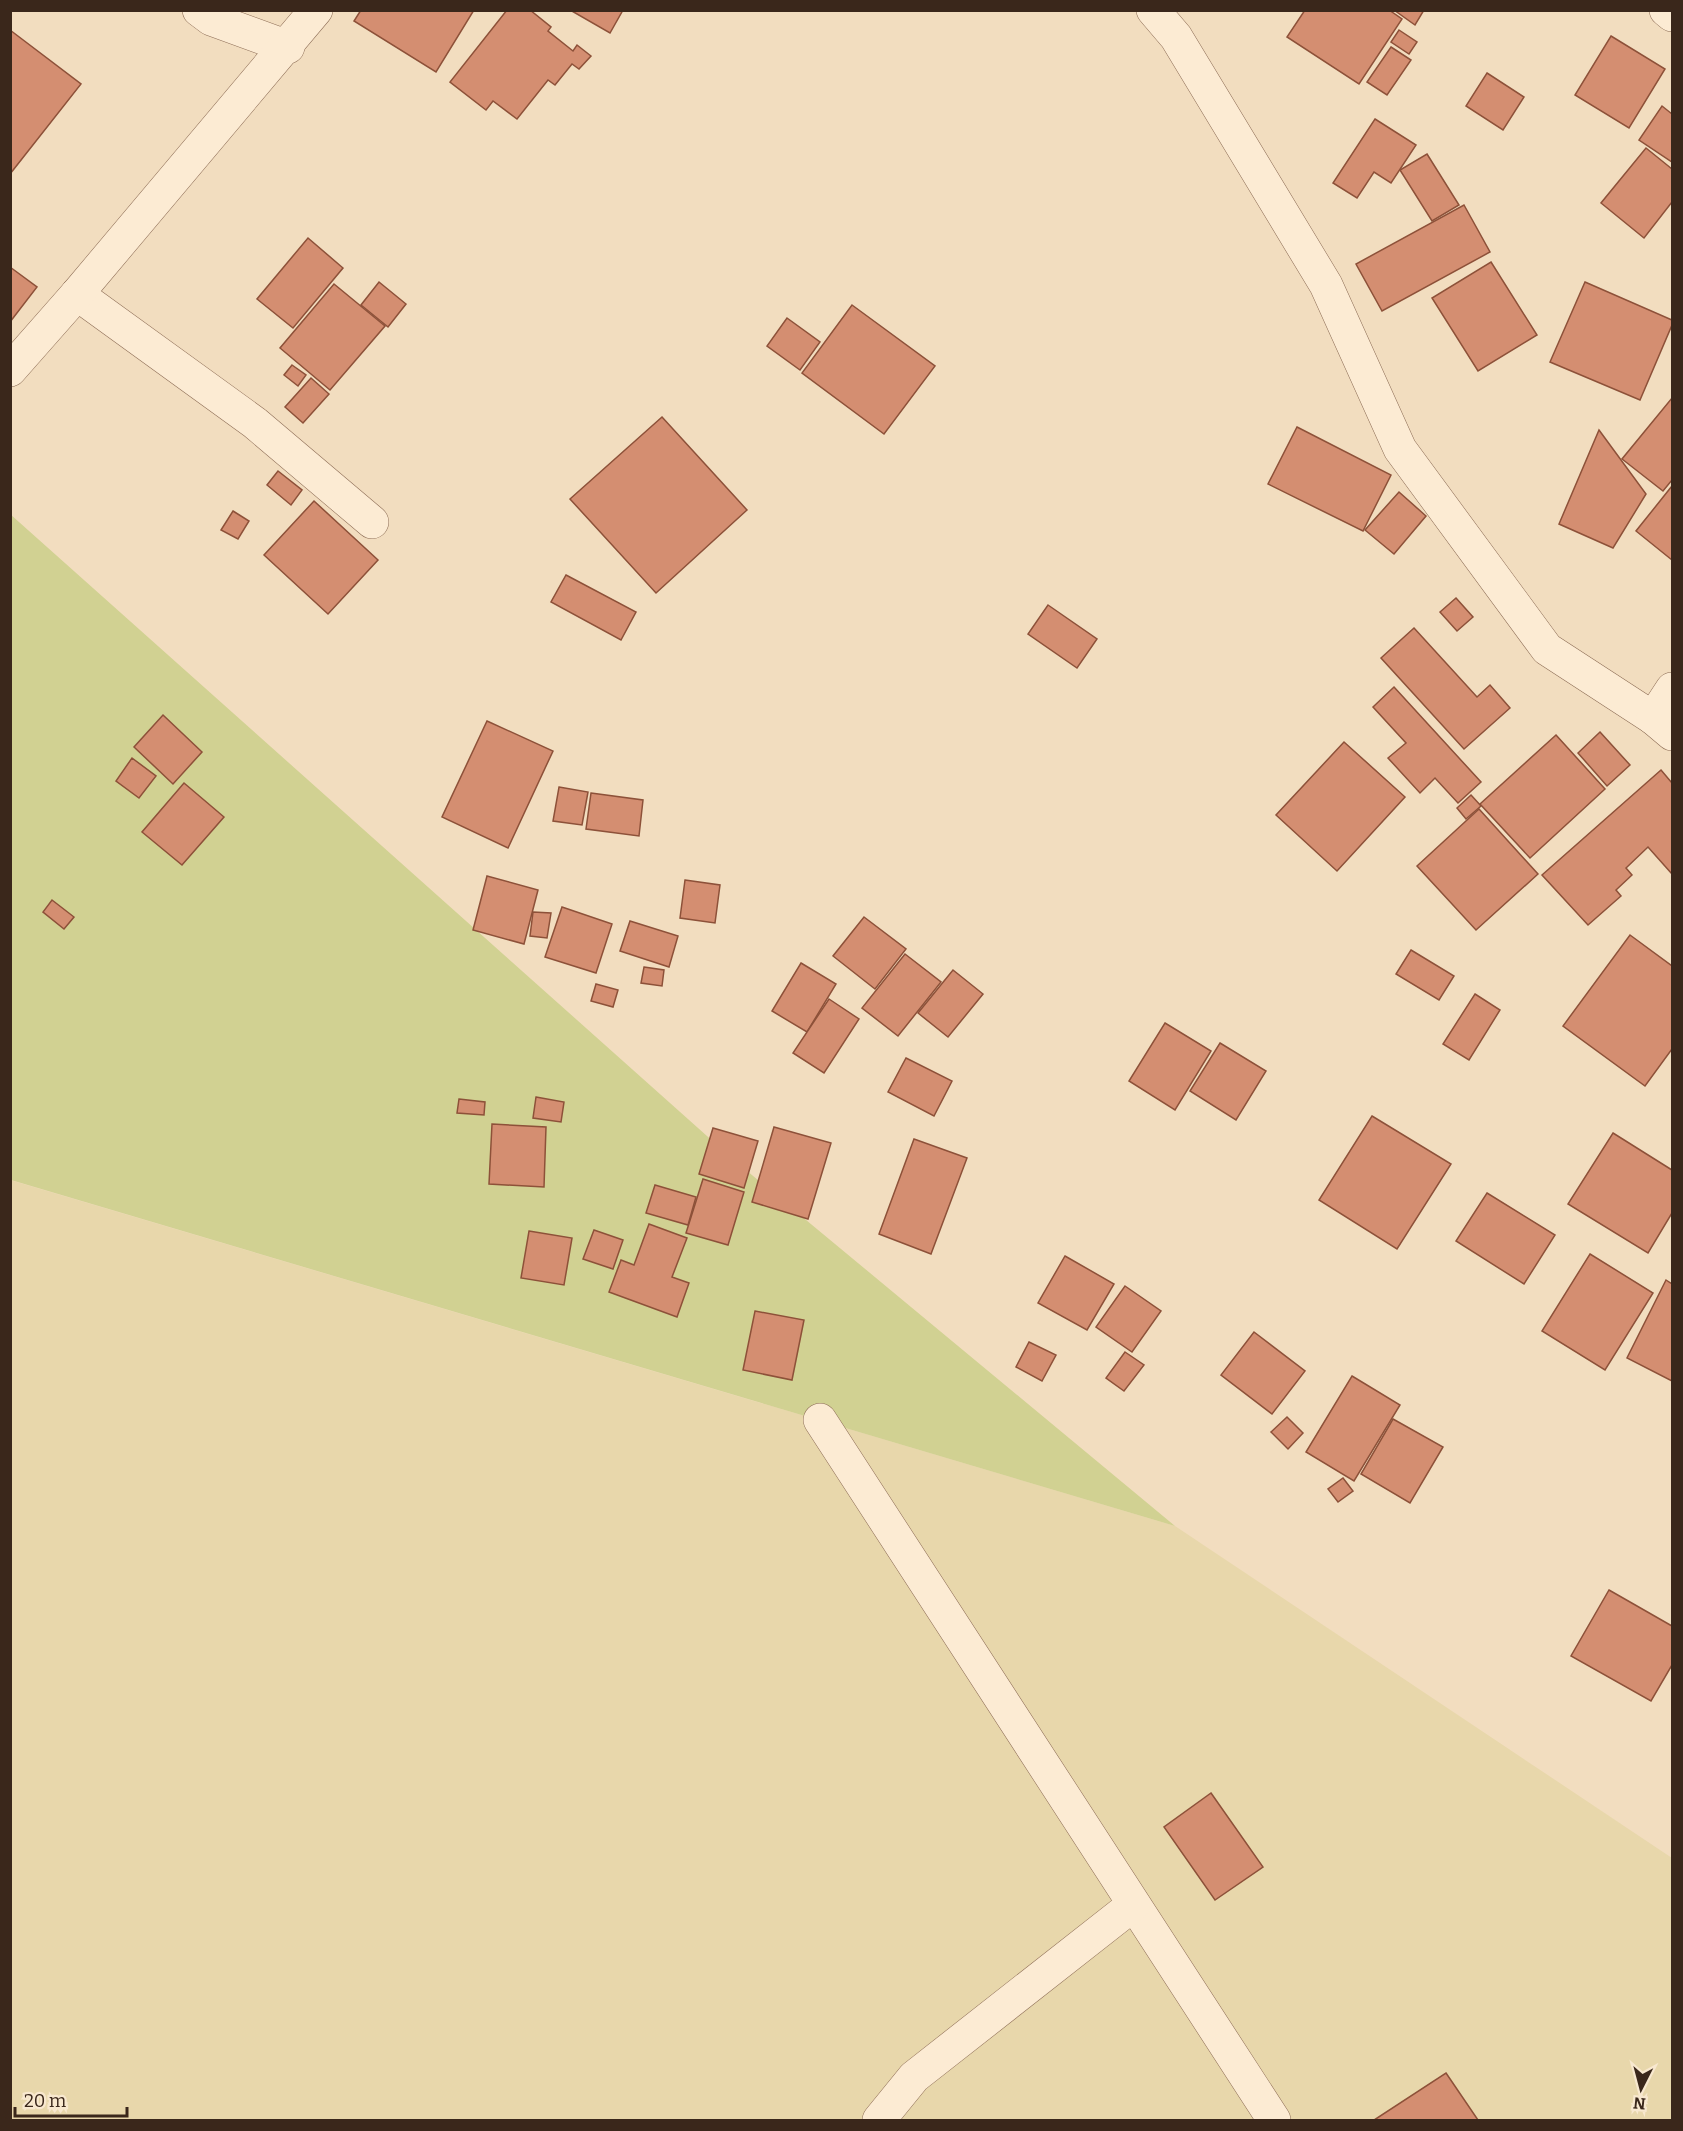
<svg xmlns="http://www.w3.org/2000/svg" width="1683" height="2131" font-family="Bitter,serif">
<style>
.farmland{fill:#e8d7ab}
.green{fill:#d1d192}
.building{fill:#d48e71;stroke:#8d5139;stroke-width:1.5}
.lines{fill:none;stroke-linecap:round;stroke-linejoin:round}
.street-casing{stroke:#8c6c55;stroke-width:34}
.street{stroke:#fcebd3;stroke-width:33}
</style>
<rect width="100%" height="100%" fill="#f2ddbf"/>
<path class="farmland" d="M 10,1180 L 1175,1526 L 1672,1858 L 1672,2120 L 11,2120 Z"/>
<path class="green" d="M 10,514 L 735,1161 L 1175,1526 L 11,1180 Z"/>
<g class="building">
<path d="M 361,10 L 474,10 L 436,72 L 354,21 Z"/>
<path d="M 507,10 L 530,10 L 551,27 L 548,31 L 573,51 L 577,45 L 591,56 L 579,69 L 572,64 L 555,85 L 548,80 L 517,119 L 493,101 L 486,110 L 450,82 Z"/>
<path d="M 570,10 L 623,10 L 610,33 Z"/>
<path d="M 1305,10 L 1389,10 L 1402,19 L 1359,84 L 1287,37 Z"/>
<path d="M 1394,10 L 1424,10 L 1415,25 Z"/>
<path d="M 10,30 L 81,84 L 10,174 Z"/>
<path d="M 1399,30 L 1417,42 L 1409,54 L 1391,42 Z"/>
<path d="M 1611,36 L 1665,69 L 1629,128 L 1575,95 Z"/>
<path d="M 1391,47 L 1411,60 L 1387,95 L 1367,82 Z"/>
<path d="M 1487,73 L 1524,97 L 1503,130 L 1466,106 Z"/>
<path d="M 1662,106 L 1672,114 L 1672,162 L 1639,140 Z"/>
<path d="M 1375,119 L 1416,145 L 1391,183 L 1374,172 L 1357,198 L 1333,183 Z"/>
<path d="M 1646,148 L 1672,169 L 1672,202 L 1644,238 L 1601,203 Z"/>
<path d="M 1427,154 L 1459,205 L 1432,221 L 1400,170 Z"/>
<path d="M 1464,205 L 1490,252 L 1382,311 L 1356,264 Z"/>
<path d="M 308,238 L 343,268 L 293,328 L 257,299 Z"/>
<path d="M 1491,262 L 1537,335 L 1478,371 L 1432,298 Z"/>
<path d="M 10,267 L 37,287 L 10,322 Z"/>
<path d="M 379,282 L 406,304 L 388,327 L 361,305 Z"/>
<path d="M 1585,282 L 1672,320 L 1672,325 L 1640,400 L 1550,362 Z"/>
<path d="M 334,284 L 385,326 L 330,390 L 280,348 Z"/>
<path d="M 852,305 L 935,366 L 884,434 L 802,373 Z"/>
<path d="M 787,318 L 820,342 L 800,370 L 767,346 Z"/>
<path d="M 292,365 L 306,375 L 298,386 L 284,375 Z"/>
<path d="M 311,378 L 329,394 L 303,423 L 285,407 Z"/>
<path d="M 1672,398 L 1672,480 L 1663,491 L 1622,459 Z"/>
<path d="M 662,417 L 747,510 L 656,593 L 570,499 Z"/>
<path d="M 1297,427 L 1391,475 L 1363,531 L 1268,484 Z"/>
<path d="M 1599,430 L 1646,494 L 1613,548 L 1559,524 Z"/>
<path d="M 278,471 L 302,490 L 291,505 L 267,485 Z"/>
<path d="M 1672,486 L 1672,560 L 1636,531 Z"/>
<path d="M 1399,492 L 1426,516 L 1394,554 L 1365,530 Z"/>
<path d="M 314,501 L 378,560 L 328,614 L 264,555 Z"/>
<path d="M 233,511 L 249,521 L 238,539 L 221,530 Z"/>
<path d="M 566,575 L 636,612 L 621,640 L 551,602 Z"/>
<path d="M 1456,598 L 1473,617 L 1457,631 L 1440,612 Z"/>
<path d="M 1048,605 L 1097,639 L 1077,668 L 1028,634 Z"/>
<path d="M 1414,628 L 1477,697 L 1490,685 L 1510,708 L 1464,749 L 1381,658 Z"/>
<path d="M 1394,687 L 1481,782 L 1458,803 L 1435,778 L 1420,793 L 1388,758 L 1406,743 L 1373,707 Z"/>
<path d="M 163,715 L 202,752 L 173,784 L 134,747 Z"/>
<path d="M 487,721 L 553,751 L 508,848 L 442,817 Z"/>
<path d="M 1600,732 L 1630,765 L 1607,786 L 1578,753 Z"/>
<path d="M 1556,735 L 1605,789 L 1530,858 L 1480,804 Z"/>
<path d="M 1344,742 L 1405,797 L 1337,871 L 1276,815 Z"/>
<path d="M 132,758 L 156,776 L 139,798 L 116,781 Z"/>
<path d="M 1661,770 L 1672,783 L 1672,874 L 1648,847 L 1626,868 L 1632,875 L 1616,890 L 1621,896 L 1588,925 L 1542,875 Z"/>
<path d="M 184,783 L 224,817 L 182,865 L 142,832 Z"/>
<path d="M 559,787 L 588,792 L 582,825 L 553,821 Z"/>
<path d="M 591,793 L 643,800 L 639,836 L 586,829 Z"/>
<path d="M 1471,795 L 1481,806 L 1466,819 L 1457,808 Z"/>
<path d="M 1479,809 L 1538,874 L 1476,930 L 1417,866 Z"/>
<path d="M 487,876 L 538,890 L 524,944 L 473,930 Z"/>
<path d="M 685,880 L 720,885 L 715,923 L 680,918 Z"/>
<path d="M 52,900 L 74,917 L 64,929 L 43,912 Z"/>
<path d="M 562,907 L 612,924 L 596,973 L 545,957 Z"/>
<path d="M 533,912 L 551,913 L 547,938 L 530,936 Z"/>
<path d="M 864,917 L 906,949 L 875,989 L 833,956 Z"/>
<path d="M 630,921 L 678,936 L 669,967 L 620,951 Z"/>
<path d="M 1630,935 L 1672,966 L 1672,1049 L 1645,1086 L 1563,1026 Z"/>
<path d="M 1411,950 L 1454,976 L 1439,1000 L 1396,974 Z"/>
<path d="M 905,954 L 941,982 L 898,1036 L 862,1008 Z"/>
<path d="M 801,963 L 836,984 L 807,1032 L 772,1011 Z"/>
<path d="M 644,967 L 664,970 L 662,986 L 641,983 Z"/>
<path d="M 953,970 L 983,994 L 948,1037 L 918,1013 Z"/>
<path d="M 596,984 L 618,990 L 613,1007 L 591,1001 Z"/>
<path d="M 1475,994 L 1500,1010 L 1469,1060 L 1443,1044 Z"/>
<path d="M 829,999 L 859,1019 L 824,1073 L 793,1053 Z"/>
<path d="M 1165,1023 L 1211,1051 L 1175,1110 L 1129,1081 Z"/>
<path d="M 1220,1043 L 1266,1071 L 1236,1120 L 1190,1091 Z"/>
<path d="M 906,1058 L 952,1081 L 934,1116 L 888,1092 Z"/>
<path d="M 536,1097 L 564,1102 L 561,1122 L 533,1118 Z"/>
<path d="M 459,1099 L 485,1102 L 484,1115 L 457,1113 Z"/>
<path d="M 1372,1116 L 1451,1164 L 1397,1249 L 1319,1200 Z"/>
<path d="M 492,1124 L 546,1127 L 544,1187 L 489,1184 Z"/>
<path d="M 774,1127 L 831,1143 L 808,1219 L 752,1202 Z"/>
<path d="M 713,1128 L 758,1141 L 744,1188 L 699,1174 Z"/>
<path d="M 1613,1133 L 1672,1170 L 1672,1213 L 1648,1253 L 1568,1204 Z"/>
<path d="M 914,1139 L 967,1158 L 931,1254 L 879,1234 Z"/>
<path d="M 703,1179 L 744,1192 L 728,1245 L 686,1233 Z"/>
<path d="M 655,1185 L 696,1197 L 688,1225 L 646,1213 Z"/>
<path d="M 1487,1193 L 1555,1235 L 1524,1284 L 1456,1241 Z"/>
<path d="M 649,1224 L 687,1238 L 672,1277 L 689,1283 L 677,1317 L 609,1292 L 621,1260 L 634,1265 Z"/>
<path d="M 594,1230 L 623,1240 L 613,1269 L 583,1259 Z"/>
<path d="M 529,1231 L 572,1238 L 564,1285 L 521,1278 Z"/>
<path d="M 1590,1254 L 1653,1293 L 1605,1370 L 1542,1331 Z"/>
<path d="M 1065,1256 L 1114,1284 L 1087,1330 L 1038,1303 Z"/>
<path d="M 1666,1280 L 1672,1284 L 1672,1381 L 1627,1358 Z"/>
<path d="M 1125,1286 L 1161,1311 L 1132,1352 L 1096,1327 Z"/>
<path d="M 755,1311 L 804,1320 L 792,1380 L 743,1370 Z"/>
<path d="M 1254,1332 L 1305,1371 L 1272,1414 L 1221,1375 Z"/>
<path d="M 1029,1342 L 1056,1355 L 1042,1381 L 1016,1367 Z"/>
<path d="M 1125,1352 L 1144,1365 L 1124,1391 L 1106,1378 Z"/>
<path d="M 1352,1376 L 1400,1405 L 1354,1481 L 1306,1452 Z"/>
<path d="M 1287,1417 L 1303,1433 L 1288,1449 L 1271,1432 Z"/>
<path d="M 1393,1419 L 1443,1447 L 1410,1503 L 1361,1474 Z"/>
<path d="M 1343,1478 L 1353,1491 L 1338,1502 L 1328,1489 Z"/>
<path d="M 1609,1590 L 1672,1626 L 1672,1665 L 1651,1701 L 1571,1656 Z"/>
<path d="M 1211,1793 L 1263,1867 L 1215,1900 L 1164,1827 Z"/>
<path d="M 1446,2073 L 1478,2120 L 1374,2120 Z"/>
</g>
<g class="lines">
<g class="street-casing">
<g id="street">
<path d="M 199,10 L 211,19 L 288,47"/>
<path d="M 1153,10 L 1176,37 L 1326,285 L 1400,449 L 1547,649 L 1653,718 L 1672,734"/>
<path d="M 1666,10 L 1672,15"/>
<path d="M 77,294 L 255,423 L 372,522"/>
<path d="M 10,370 L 77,294 L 316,10"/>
<path d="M 1653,718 L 1672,689"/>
<path d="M 820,1420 L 1274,2120"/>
<path d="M 879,2120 L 914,2077 L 1133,1905"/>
</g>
</g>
<use href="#street" class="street"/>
</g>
<rect width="1683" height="2131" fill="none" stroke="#3a271b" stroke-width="24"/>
<g transform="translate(1641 2089) rotate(186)" stroke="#f8e8cf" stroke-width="4.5" paint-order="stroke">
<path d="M0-4.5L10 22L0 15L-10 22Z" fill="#3a271b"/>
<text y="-9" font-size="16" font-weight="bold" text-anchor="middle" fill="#3a271b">N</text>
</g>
<path d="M15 2107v9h112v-9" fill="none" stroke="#3a271b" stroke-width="3"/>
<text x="24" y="2107" font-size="18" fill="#3a271b" stroke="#f8e8cf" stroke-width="4.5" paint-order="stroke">20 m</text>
</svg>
